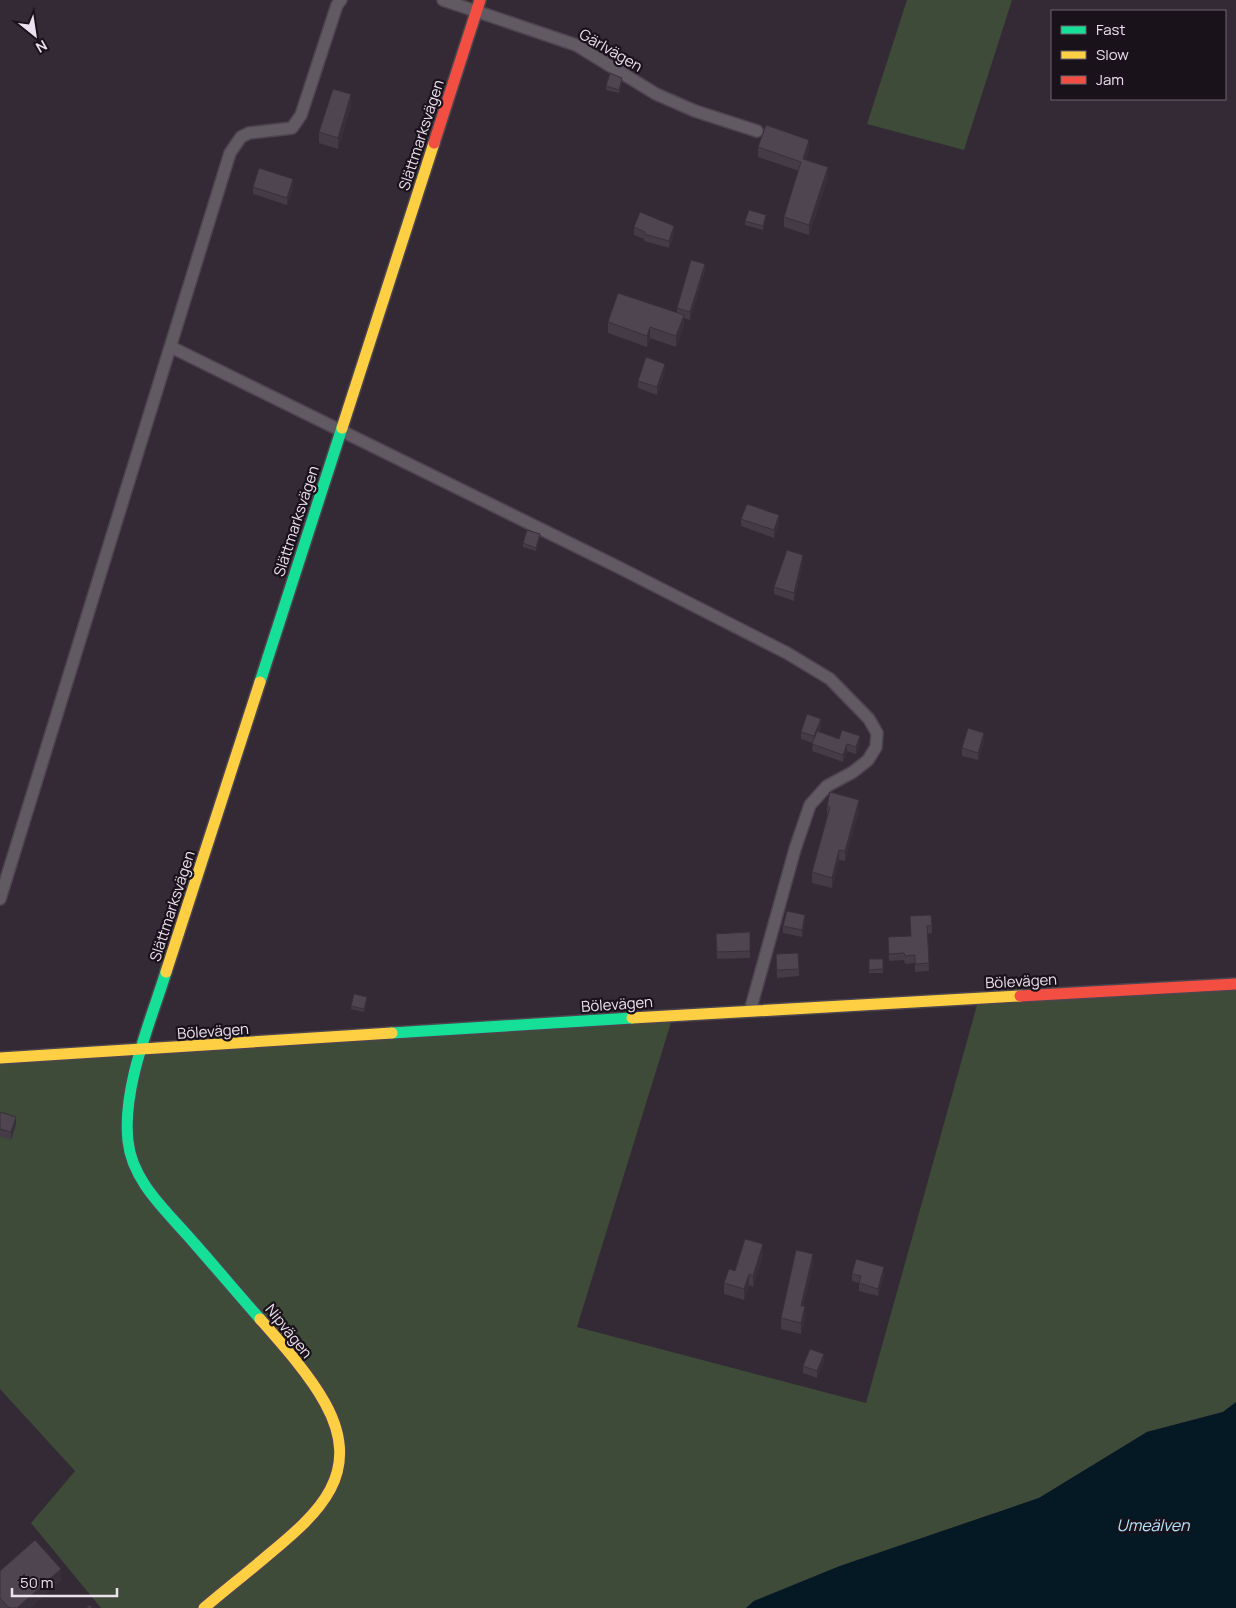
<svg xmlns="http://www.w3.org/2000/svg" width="1236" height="1608" font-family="Manrope,sans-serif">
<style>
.green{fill:#3d4b38}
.water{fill:#051925}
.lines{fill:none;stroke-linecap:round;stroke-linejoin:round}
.street-casing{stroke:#4d454e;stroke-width:14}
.fast-casing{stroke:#4d454e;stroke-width:14}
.slow-casing{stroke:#4d454e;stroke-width:14}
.jam-casing{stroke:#4d454e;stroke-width:14}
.street{stroke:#615a62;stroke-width:11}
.fast{stroke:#16e098;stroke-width:11}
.slow{stroke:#ffcf43;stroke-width:11}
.jam{stroke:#f24e42;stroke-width:11}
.wall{fill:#443b46}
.shaded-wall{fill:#373039}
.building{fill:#4f4551;stroke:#373039}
.labels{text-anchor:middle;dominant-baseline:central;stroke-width:4.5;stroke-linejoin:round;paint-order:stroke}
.street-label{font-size:15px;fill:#ece1ee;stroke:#19121b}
.water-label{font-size:16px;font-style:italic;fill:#b4e5fc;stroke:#19121b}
</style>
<rect width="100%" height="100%" fill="#332a35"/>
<g class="green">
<path d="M 907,0 L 1012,0 L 964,150 L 867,124 Z"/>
<path d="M 1236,984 L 1236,1402 L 1223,1412 L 1147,1432 L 1039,1498 L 840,1566 L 754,1601 L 746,1608 L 101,1608 L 31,1523 L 75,1471 L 0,1389 L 0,1058 L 673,1016 L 577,1327 L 866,1403 L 979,998 Z"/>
</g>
<path class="water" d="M 1236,1402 L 1236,1608 L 746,1608 L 754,1601 L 840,1566 L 1039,1498 L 1147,1432 L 1223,1412 Z"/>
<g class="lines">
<g class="street-casing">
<g id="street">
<path d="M 443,0 L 576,45 L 656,94 L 695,111 L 757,131"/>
<path d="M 171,347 L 618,567 L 787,653 L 830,679 L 869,719 L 877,733 L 876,747 L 868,760 L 853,772 L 827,786 L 810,805 L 795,849 L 750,1011"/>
<path d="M 0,899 L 230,153 L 241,137 L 249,133 L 292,128 L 301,115 L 337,5 L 341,0"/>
</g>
</g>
<g class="fast-casing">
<g id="fast">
<path d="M 260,682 L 342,428"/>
<path d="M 166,972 C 150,1023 122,1088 128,1141 C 132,1183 170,1214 195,1244 C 217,1269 238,1294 260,1319"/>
<path d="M 392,1033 L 632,1018"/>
</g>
</g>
<g class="slow-casing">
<g id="slow">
<path d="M 342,428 L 434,143"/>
<path d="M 166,972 L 260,682"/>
<path d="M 632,1018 L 1020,996"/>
<path d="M 0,1058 L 392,1033"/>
<path d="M 204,1608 C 225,1590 247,1573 268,1555 C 319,1513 364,1473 325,1403 C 309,1374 282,1344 260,1319"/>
</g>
</g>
<g class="jam-casing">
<g id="jam">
<path d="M 434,143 L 480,0"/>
<path d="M 1020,996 L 1236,984"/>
</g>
</g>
<use href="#street" class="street"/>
<use href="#fast" class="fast"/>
<use href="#slow" class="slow"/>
<use href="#jam" class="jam"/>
</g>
<g class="wall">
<path d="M 622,82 L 619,93 L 606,90 L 606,86 Z"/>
<path d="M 351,106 L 338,149 L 319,143 L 319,132 Z"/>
<path d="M 758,147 L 809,150 L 806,160 L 828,177 L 809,235 L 784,227 L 784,217 L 799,171 L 758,157 Z"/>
<path d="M 253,187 L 293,187 L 287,205 L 253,194 Z"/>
<path d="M 766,219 L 763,230 L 745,225 L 745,221 Z"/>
<path d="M 634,227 L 674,233 L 669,248 L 644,241 L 644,239 L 634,235 Z"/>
<path d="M 705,271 L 690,320 L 684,318 L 684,326 L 676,347 L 650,338 L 647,347 L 608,333 L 608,322 L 677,313 L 677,308 Z"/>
<path d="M 665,371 L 657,395 L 638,388 L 638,381 Z"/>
<path d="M 741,519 L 779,523 L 774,538 L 741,526 Z"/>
<path d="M 540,538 L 536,551 L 523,547 L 523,543 Z"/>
<path d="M 803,562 L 794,601 L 774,594 L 774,587 Z"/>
<path d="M 821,727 L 819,732 L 839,739 L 860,743 L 856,754 L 847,751 L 843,762 L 812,751 L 813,743 L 801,739 L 801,732 Z"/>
<path d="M 984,740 L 978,760 L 962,756 L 962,748 Z"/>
<path d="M 827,806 L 859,810 L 845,861 L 839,860 L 832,888 L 812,883 L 812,872 L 827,817 Z"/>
<path d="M 910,916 L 932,926 L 932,933 L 928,934 L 929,971 L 915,972 L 915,963 L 905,964 L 904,960 L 889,961 L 888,937 L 911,936 Z"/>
<path d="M 805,922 L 802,937 L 783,933 L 783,926 Z"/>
<path d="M 750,932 L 750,958 L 717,959 L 716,934 Z"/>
<path d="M 776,954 L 799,969 L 799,976 L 777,978 Z"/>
<rect x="869" y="959" width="14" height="14"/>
<path d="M 367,1000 L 364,1012 L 351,1009 L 351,1006 Z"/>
<path d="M 0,1112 L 16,1124 L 11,1140 L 0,1136 Z"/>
<path d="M 763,1255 L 753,1287 L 749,1285 L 744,1300 L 724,1294 L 724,1283 L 735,1271 Z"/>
<path d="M 813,1265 L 803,1306 L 805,1318 L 801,1334 L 781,1329 L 781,1318 Z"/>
<path d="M 852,1274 L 884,1275 L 878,1296 L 859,1291 L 859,1283 L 852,1281 Z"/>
<path d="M 824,1361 L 817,1378 L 803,1373 L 803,1366 Z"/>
<path d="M 0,1571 L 61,1580 L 30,1608 L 0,1608 Z"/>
</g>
<g class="shaded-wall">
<path d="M 351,94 L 351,106 L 338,149 L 338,138 Z"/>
<path d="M 809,140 L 809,150 L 803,169 L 803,159 Z"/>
<path d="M 828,167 L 828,177 L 809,235 L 809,225 Z"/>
<path d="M 293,179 L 293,187 L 287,205 L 287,198 Z"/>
<path d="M 766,215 L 766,219 L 763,230 L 763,226 Z"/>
<path d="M 674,226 L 674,233 L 669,248 L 669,241 Z"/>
<path d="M 705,264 L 705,271 L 690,320 L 690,312 Z"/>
<path d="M 684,315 L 684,326 L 676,347 L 676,336 Z"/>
<path d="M 650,327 L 650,338 L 647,347 L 647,336 Z"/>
<path d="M 665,364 L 665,371 L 657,395 L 657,387 Z"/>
<path d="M 779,515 L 779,523 L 774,538 L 774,530 Z"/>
<path d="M 540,534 L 540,538 L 536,551 L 536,548 Z"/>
<path d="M 803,555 L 803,562 L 794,601 L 794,593 Z"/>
<path d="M 821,719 L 821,727 L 814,744 L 814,736 Z"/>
<path d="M 984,733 L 984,740 L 978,760 L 978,753 Z"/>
<path d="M 860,736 L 860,743 L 856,754 L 856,747 Z"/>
<path d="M 847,744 L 847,751 L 843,762 L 843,755 Z"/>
<path d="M 859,800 L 859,810 L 845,861 L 845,851 Z"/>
<path d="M 839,850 L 839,860 L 832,888 L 832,878 Z"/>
<path d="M 805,915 L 805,922 L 802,937 L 802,930 Z"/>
<path d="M 16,1117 L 16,1124 L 11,1140 L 11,1132 Z"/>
<path d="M 763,1244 L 763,1255 L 753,1287 L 753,1276 Z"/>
<path d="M 813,1254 L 813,1265 L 801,1317 L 801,1306 Z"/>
<path d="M 884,1267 L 884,1275 L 878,1296 L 878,1289 Z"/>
<path d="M 749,1274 L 749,1285 L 744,1300 L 744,1289 Z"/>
<path d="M 805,1306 L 805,1318 L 801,1334 L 801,1323 Z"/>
<path d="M 824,1354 L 824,1361 L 817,1378 L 817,1371 Z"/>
<path d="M 61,1569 L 61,1580 L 30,1608 L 17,1608 Z"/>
</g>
<g class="building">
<path d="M 610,73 L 622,78 L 619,90 L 606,86 Z"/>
<path d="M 333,89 L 351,94 L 338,138 L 319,132 Z"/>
<path d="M 766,125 L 809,140 L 803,159 L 828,167 L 809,225 L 784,217 L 801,162 L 758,147 Z"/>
<path d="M 259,168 L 293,179 L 287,198 L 253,187 Z"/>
<path d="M 749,210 L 766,215 L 763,226 L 745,221 Z"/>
<path d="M 640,212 L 674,226 L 669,241 L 644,234 L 645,232 L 634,227 Z"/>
<path d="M 691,260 L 705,264 L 690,312 L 677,308 Z"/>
<path d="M 618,293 L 684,315 L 676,336 L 650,327 L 647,336 L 608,322 Z"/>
<path d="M 646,357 L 665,364 L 657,387 L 638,381 Z"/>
<path d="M 747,504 L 779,515 L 774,530 L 741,519 Z"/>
<path d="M 527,530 L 540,534 L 536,548 L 523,543 Z"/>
<path d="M 787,550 L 803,555 L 794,593 L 774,587 Z"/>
<path d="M 807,714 L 821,719 L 814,736 L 801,732 Z"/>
<path d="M 968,728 L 984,733 L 978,753 L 962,748 Z"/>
<path d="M 842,730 L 860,736 L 856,747 L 847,744 L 843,755 L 812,744 L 817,731 L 839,739 Z"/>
<path d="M 830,792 L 859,800 L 845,851 L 839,850 L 832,878 L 812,872 L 830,807 L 827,806 Z"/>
<path d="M 787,911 L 805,915 L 802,930 L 783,926 Z"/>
<path d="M 931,915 L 932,926 L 927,926 L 929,963 L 915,964 L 915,955 L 905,956 L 904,953 L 889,954 L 888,937 L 911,936 L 910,916 Z"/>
<path d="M 750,932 L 750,951 L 717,952 L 716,934 Z"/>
<path d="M 798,953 L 799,969 L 777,970 L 776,954 Z"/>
<path d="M 869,959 L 883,959 L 883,969 L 869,970 Z"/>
<path d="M 354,994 L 367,997 L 364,1009 L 351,1006 Z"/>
<path d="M 0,1112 L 16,1117 L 11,1132 L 0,1129 Z"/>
<path d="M 745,1239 L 763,1244 L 753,1276 L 749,1274 L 744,1289 L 724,1283 L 729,1269 L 735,1271 Z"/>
<path d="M 796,1250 L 813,1254 L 801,1306 L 805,1306 L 801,1323 L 781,1318 Z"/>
<path d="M 856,1259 L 884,1267 L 878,1289 L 859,1283 L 861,1276 L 852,1274 Z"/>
<path d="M 810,1349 L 824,1354 L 817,1371 L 803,1366 Z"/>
<path d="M 35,1540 L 61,1569 L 17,1608 L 9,1608 L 0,1598 L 0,1571 Z"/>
<path d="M 90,1605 L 92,1608 L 86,1608 Z"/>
</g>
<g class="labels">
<g class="street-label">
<text transform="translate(611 50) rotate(30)">Gärlvägen</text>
<text transform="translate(421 135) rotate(-72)">Slättmarksvägen</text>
<text transform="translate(296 521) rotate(-72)">Slättmarksvägen</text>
<text transform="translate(172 906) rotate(-72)">Slättmarksvägen</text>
<text transform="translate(1021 981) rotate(-3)">Bölevägen</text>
<text transform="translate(617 1004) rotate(-4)">Bölevägen</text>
<text transform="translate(213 1031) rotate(-4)">Bölevägen</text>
<text transform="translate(289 1331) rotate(51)">Nipvägen</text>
</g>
<g class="water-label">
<text x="1153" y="1525">Umeälven</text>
</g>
</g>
<rect x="1051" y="10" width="175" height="90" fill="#19121b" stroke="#6d656f"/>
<rect x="1061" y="26" width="25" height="8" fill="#16e098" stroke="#6d656f"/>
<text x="1096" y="35" font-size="15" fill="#ece1ee">Fast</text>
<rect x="1061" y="51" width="25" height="8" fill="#ffcf43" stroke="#6d656f"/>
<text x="1096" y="60" font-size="15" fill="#ece1ee">Slow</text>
<rect x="1061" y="76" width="25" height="8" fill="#f24e42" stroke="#6d656f"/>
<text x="1096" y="85" font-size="15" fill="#ece1ee">Jam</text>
<g transform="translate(35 35) rotate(150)" stroke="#19121b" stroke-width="4" paint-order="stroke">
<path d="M0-4L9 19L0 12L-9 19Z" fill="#ece1ee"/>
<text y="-8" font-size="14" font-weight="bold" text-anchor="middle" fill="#ece1ee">N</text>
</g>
<path d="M12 1588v8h105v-8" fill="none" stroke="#ece1ee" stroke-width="2.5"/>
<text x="20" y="1588" font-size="15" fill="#ece1ee" stroke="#19121b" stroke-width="4" paint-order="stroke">50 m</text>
</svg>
